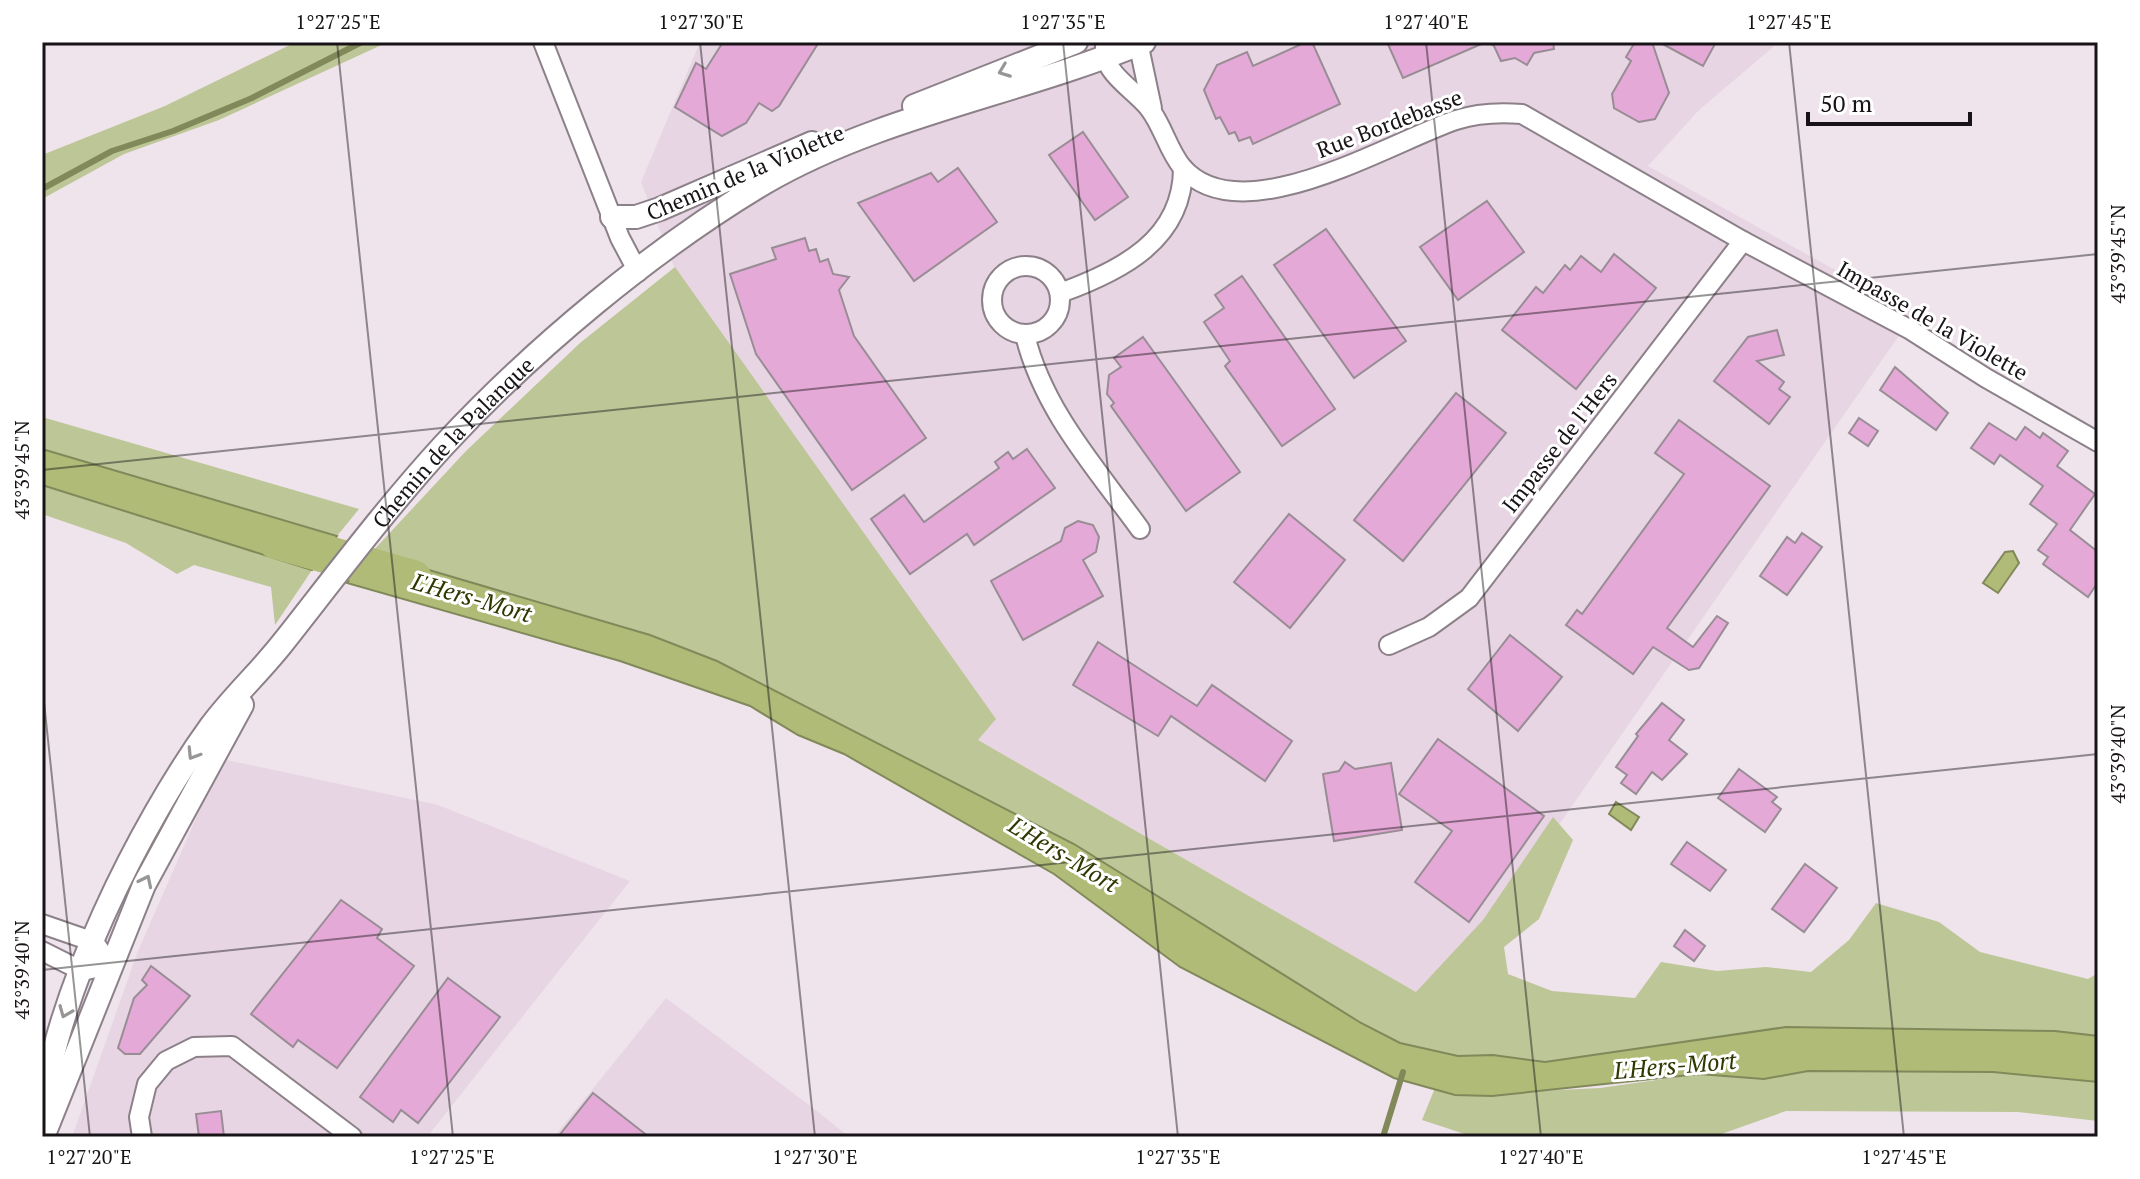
<svg xmlns="http://www.w3.org/2000/svg" width="2140" height="1179" font-family="'PT Serif',serif">
<style>
.built{fill:#e8d5e3}
.green{fill:#bdc697}
.water{fill:#afbb77;stroke:#81895a;stroke-width:2}
.lines{fill:none;stroke-linecap:round;stroke-linejoin:round}
.stream{stroke:#81895a;stroke-width:6}
.river{stroke:#afbb77;stroke-width:38}
.building{fill:#e5a9d7;stroke:#988d95;stroke-width:2}
.minor-casing{stroke:#8c8189;stroke-width:22}
.tertiary-casing{stroke:#8c8189;stroke-width:26}
.minor{stroke:#fff;stroke-width:18}
.tertiary{stroke:#fff;stroke-width:22}
.oneway{stroke:#979596}
.ticks{fill:none;stroke:#171316;stroke-width:2;stroke-opacity:0.45}
.labels{text-anchor:middle;dominant-baseline:central;stroke-width:6;stroke-linejoin:round;paint-order:stroke}
.street-label{font-size:22px;fill:#171316;stroke:#fff}
.water-label{font-size:24px;font-style:italic;fill:#303700;stroke:#fff}
.neatline{fill:none;stroke:#171316;stroke-width:3}
.ticks-label{font-size:20px;text-anchor:middle;fill:#171316}
</style>
<rect width="100%" height="100%" fill="#efe3ec"/>
<g class="built">
<path d="M 700,42 L 1779,42 L 1699,110 L 1648,166 L 1914,314 L 1435,1003 L 978,740 L 677,274 L 641,182 Z"/>
<path d="M 222,759 L 438,805 L 630,881 L 427,1137 L 72,1137 L 138,951 Z"/>
<path d="M 666,998 L 817,1111 L 849,1137 L 554,1137 Z"/>
</g>
<g class="green">
<path d="M 296,42 L 388,42 L 219,120 L 124,154 L 42,199 L 42,155 L 165,106 Z"/>
<path d="M 675,267 L 996,719 L 978,740 L 1416,992 L 1483,920 L 1553,817 L 1573,840 L 1539,919 L 1504,947 L 1508,974 L 1552,991 L 1635,998 L 1661,962 L 1717,971 L 1766,967 L 1811,972 L 1849,940 L 1876,903 L 1939,922 L 1980,952 L 2088,979 L 2098,973 L 2098,1036 L 2055,1031 L 1786,1027 L 1545,1062 L 1493,1055 L 1458,1056 L 1400,1043 L 1361,1023 L 1074,844 L 717,661 L 650,635 L 371,553 L 466,451 L 580,343 Z"/>
<path d="M 42,417 L 359,509 L 337,536 L 42,449 Z"/>
<path d="M 42,485 L 312,570 L 275,625 L 271,587 L 194,565 L 177,574 L 126,543 L 42,514 Z"/>
<path d="M 1808,1071 L 1993,1072 L 2098,1082 L 2098,1121 L 2018,1112 L 1786,1111 L 1713,1137 L 1474,1137 L 1422,1120 L 1435,1088 L 1455,1095 L 1600,1088 L 1699,1074 L 1764,1079 Z"/>
</g>
<g class="water">
<path d="M 42,449 L 337,536 L 312,570 L 42,485 Z"/>
<path d="M 2013,551 L 2019,563 L 1998,593 L 1983,583 L 2005,552 Z"/>
<path d="M 371,553 L 650,635 L 717,661 L 1074,844 L 1361,1023 L 1400,1043 L 1458,1056 L 1493,1055 L 1545,1062 L 1786,1027 L 2055,1031 L 2098,1036 L 2098,1082 L 1993,1072 L 1808,1071 L 1764,1079 L 1699,1074 L 1492,1096 L 1455,1095 L 1394,1078 L 1180,967 L 1054,874 L 844,754 L 798,735 L 750,706 L 620,661 L 347,583 Z"/>
<path d="M 1616,802 L 1639,817 L 1631,830 L 1609,814 Z"/>
</g>
<g class="lines">
<g class="stream">
<path d="M 42,189 L 112,151 L 173,131 L 252,98 L 362,42"/>
<path d="M 1383,1137 L 1403,1072"/>
</g>
<path class="river" d="M 276,540 L 413,579"/>
</g>
<g class="building">
<path d="M 723,42 L 819,42 L 779,106 L 772,111 L 759,103 L 746,123 L 722,136 L 675,107 L 696,63 L 706,69 Z"/>
<path d="M 1306,42 L 1312,42 L 1340,104 L 1253,144 L 1250,137 L 1239,141 L 1235,132 L 1229,134 L 1220,117 L 1216,119 L 1204,90 L 1217,65 L 1247,52 L 1253,66 Z"/>
<path d="M 1387,42 L 1486,42 L 1403,78 Z"/>
<path d="M 1487,42 L 1553,42 L 1554,49 L 1534,53 L 1527,65 L 1515,58 L 1501,61 L 1494,46 Z"/>
<path d="M 1635,42 L 1652,42 L 1669,93 L 1655,119 L 1639,122 L 1614,108 L 1612,94 L 1631,61 L 1626,57 Z"/>
<path d="M 1659,42 L 1716,42 L 1703,66 Z"/>
<path d="M 1083,132 L 1128,197 L 1095,220 L 1049,155 Z"/>
<path d="M 958,168 L 997,222 L 914,281 L 858,203 L 931,173 L 938,182 Z"/>
<path d="M 1487,201 L 1524,252 L 1458,300 L 1420,247 Z"/>
<path d="M 1326,229 L 1406,341 L 1354,378 L 1274,265 Z"/>
<path d="M 805,238 L 809,251 L 816,249 L 820,262 L 828,259 L 833,274 L 849,277 L 839,290 L 854,336 L 926,438 L 852,490 L 756,354 L 730,274 L 776,259 L 772,248 Z"/>
<path d="M 1614,254 L 1656,288 L 1576,389 L 1502,330 L 1536,287 L 1543,293 L 1565,265 L 1570,270 L 1581,256 L 1601,272 Z"/>
<path d="M 1242,276 L 1335,409 L 1282,446 L 1225,366 L 1230,361 L 1204,322 L 1224,308 L 1215,295 Z"/>
<path d="M 1777,330 L 1784,355 L 1757,361 L 1784,382 L 1779,389 L 1790,397 L 1769,424 L 1714,381 L 1748,337 Z"/>
<path d="M 1143,337 L 1240,472 L 1186,511 L 1111,406 L 1114,403 L 1107,394 L 1109,375 L 1121,367 L 1114,358 Z"/>
<path d="M 1895,367 L 1948,413 L 1936,430 L 1880,390 Z"/>
<path d="M 1456,393 L 1506,433 L 1403,561 L 1354,520 Z"/>
<path d="M 1859,418 L 1878,431 L 1868,446 L 1849,433 Z"/>
<path d="M 1679,420 L 1770,486 L 1667,628 L 1693,647 L 1717,616 L 1728,623 L 1699,668 L 1689,670 L 1653,647 L 1633,674 L 1566,625 L 1577,610 L 1582,614 L 1684,474 L 1655,453 Z"/>
<path d="M 1989,423 L 2016,440 L 2025,427 L 2040,438 L 2043,433 L 2068,451 L 2057,466 L 2095,494 L 2070,530 L 2098,552 L 2098,582 L 2088,597 L 2043,564 L 2048,557 L 2038,550 L 2057,524 L 2030,504 L 2043,486 L 2000,455 L 1994,464 L 1971,448 Z"/>
<path d="M 1027,449 L 1055,488 L 974,545 L 967,534 L 910,574 L 871,519 L 904,495 L 924,522 L 999,468 L 995,462 L 1008,452 L 1013,459 Z"/>
<path d="M 1289,514 L 1345,560 L 1290,628 L 1234,582 Z"/>
<path d="M 1078,521 L 1093,525 L 1099,537 L 1096,552 L 1083,560 L 1103,596 L 1023,640 L 991,581 L 1061,541 L 1065,528 Z"/>
<path d="M 1802,533 L 1822,547 L 1787,595 L 1760,576 L 1787,537 L 1795,543 Z"/>
<path d="M 1510,635 L 1562,677 L 1518,731 L 1468,689 Z"/>
<path d="M 1098,642 L 1197,706 L 1212,685 L 1292,741 L 1265,781 L 1171,716 L 1158,736 L 1073,685 Z"/>
<path d="M 1662,703 L 1684,720 L 1669,740 L 1687,754 L 1662,780 L 1652,772 L 1636,794 L 1621,783 L 1627,775 L 1616,767 L 1638,736 L 1636,734 Z"/>
<path d="M 1438,739 L 1544,816 L 1469,922 L 1415,882 L 1452,831 L 1399,794 Z"/>
<path d="M 1345,762 L 1355,769 L 1391,763 L 1402,830 L 1334,841 L 1323,774 L 1339,771 Z"/>
<path d="M 1739,769 L 1777,797 L 1772,802 L 1781,809 L 1765,832 L 1718,798 Z"/>
<path d="M 1687,842 L 1726,870 L 1710,891 L 1671,864 Z"/>
<path d="M 1805,864 L 1837,888 L 1804,932 L 1772,909 Z"/>
<path d="M 341,900 L 382,929 L 377,938 L 414,966 L 337,1068 L 298,1040 L 293,1047 L 251,1014 Z"/>
<path d="M 1685,930 L 1705,946 L 1694,961 L 1674,946 Z"/>
<path d="M 151,966 L 190,996 L 140,1054 L 125,1054 L 118,1048 L 134,998 L 147,985 L 142,980 Z"/>
<path d="M 448,978 L 500,1017 L 418,1123 L 401,1110 L 393,1122 L 360,1097 Z"/>
<path d="M 593,1093 L 649,1137 L 558,1137 Z"/>
<path d="M 221,1111 L 224,1137 L 199,1137 L 196,1114 Z"/>
</g>
<g class="lines">
<g class="minor-casing">
<g id="minor">
<path d="M 543,42 L 620,238 L 638,272"/>
<path d="M 1106,42 C 1098,71 1132,87 1149,108 C 1163,126 1168,150 1182,167 C 1240,235 1390,142 1456,120 C 1478,113 1499,112 1522,114 L 1743,241 L 1909,329 L 1986,378 L 2098,442"/>
<path d="M 1138,42 L 1152,108"/>
<circle cx="1026" cy="300" r="34"/>
<path d="M 1060,293 C 1121,271 1183,240 1183,168"/>
<path d="M 1025,335 C 1043,410 1096,468 1140,529"/>
<path d="M 1389,645 L 1429,627 L 1469,598 L 1743,241"/>
<path d="M 42,924 L 94,942 L 110,965 L 82,971 L 42,951"/>
<path d="M 142,1137 L 139,1117 L 147,1084 L 166,1061 L 194,1047 L 232,1046 L 352,1137"/>
</g>
</g>
<g class="tertiary-casing">
<g id="tertiary">
<path d="M 914,106 L 1076,42"/>
<path d="M 612,217 L 636,217 L 660,209 L 812,143"/>
<path id="s1" d="M 42,1118 C 53,998 140,824 211,726 C 233,696 262,670 285,640 C 337,574 388,506 444,445 C 533,349 652,250 764,183 C 881,115 1019,94 1144,42"/>
<path d="M 43,1137 L 144,885 L 242,705"/>
</g>
</g>
<use href="#minor" class="minor"/>
<use href="#tertiary" class="tertiary"/>
</g>
<defs><path id="oneway-chevron" d="M-2-3.5L2.5 0L-2 3.5" fill="none" stroke-width="1.6" stroke-linecap="round" stroke-linejoin="round" transform="scale(2)"/></defs>
<g class="oneway">
<use href="#oneway-chevron" transform="translate(1004 71) rotate(159)"/>
<use href="#oneway-chevron" transform="translate(193 754) rotate(122)"/>
<use href="#oneway-chevron" transform="translate(146 881) rotate(-64)"/>
<use href="#oneway-chevron" transform="translate(65 1012) rotate(112)"/>
</g>
<path class="ticks" d="M 337,42 L 453,1137M 700,42 L 815,1137M 1063,42 L 1178,1137M 1426,42 L 1541,1137M 1789,42 L 1904,1137M 42,470 L 2098,254M 42,683 L 90,1137M 42,970 L 2098,754"/>
<g class="labels">
<g class="street-label">
<text transform="translate(1389 123) rotate(-21)">Rue Bordebasse</text>
<text transform="translate(745 172) rotate(-23)">Chemin de la Violette</text>
<text transform="translate(1933 320) rotate(30)">Impasse de la Violette</text>
<text transform="translate(1559 442) rotate(-52)">Impasse de l'Hers</text>
<text stroke="none"><textPath href="#s1" startOffset="804">Chemin de la Palanque</textPath></text>
</g>
<g class="water-label">
<text transform="translate(472 597) rotate(16)">L'Hers-Mort</text>
<text transform="translate(1064 854) rotate(31)">L'Hers-Mort</text>
<text transform="translate(1675 1065) rotate(-5)">L'Hers-Mort</text>
</g>
</g>
<rect width="2140" height="1179" fill="none" stroke="#ffffff" stroke-width="88"/>
<path d="M1808 112v12h162v-12" fill="none" stroke="#171316" stroke-width="4"/>
<text x="1820" y="112" font-size="24" fill="#171316" stroke="#ffffff" stroke-width="6" paint-order="stroke">50 m</text>
<rect x="44" y="44" width="2052" height="1091" class="neatline"/>
<g class="ticks-label">
<text x="338" y="29">1°27'25"E</text>
<text x="701" y="29">1°27'30"E</text>
<text x="1063" y="29">1°27'35"E</text>
<text x="1426" y="29">1°27'40"E</text>
<text x="1789" y="29">1°27'45"E</text>
<text transform="translate(2118 254) rotate(-90)" y="7">43°39'45"N</text>
<text transform="translate(22 470) rotate(-90)" y="7">43°39'45"N</text>
<text transform="translate(2118 754) rotate(-90)" y="7">43°39'40"N</text>
<text transform="translate(22 970) rotate(-90)" y="7">43°39'40"N</text>
<text x="89" y="1164">1°27'20"E</text>
<text x="452" y="1164">1°27'25"E</text>
<text x="815" y="1164">1°27'30"E</text>
<text x="1178" y="1164">1°27'35"E</text>
<text x="1541" y="1164">1°27'40"E</text>
<text x="1904" y="1164">1°27'45"E</text>
</g>
</svg>
